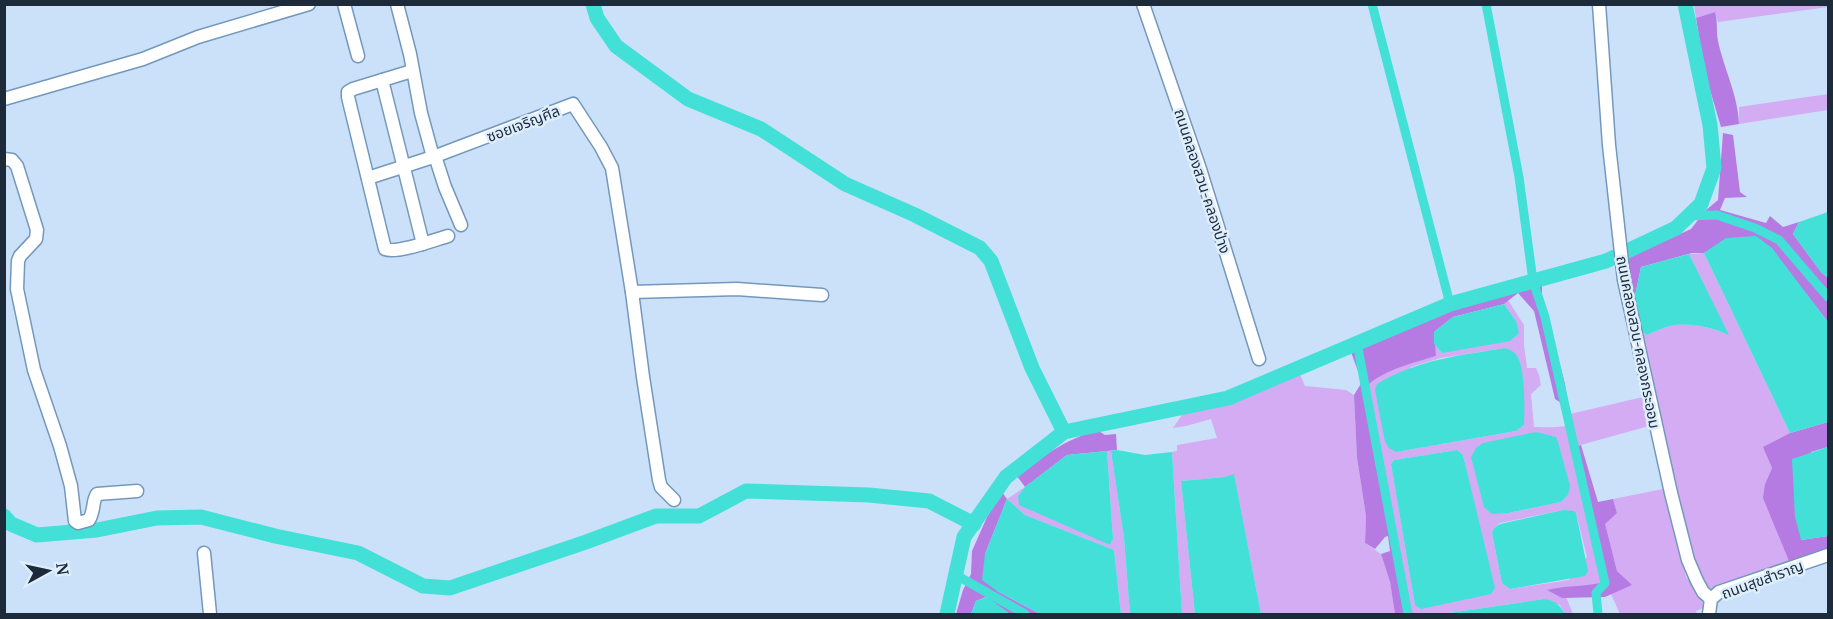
<svg xmlns="http://www.w3.org/2000/svg" width="1833" height="619" font-family="'PT Serif','Noto Sans Thai',serif">
<style>
.green{fill:#d3acf4;fill-rule:evenodd}
.forest{fill:#b67ae3}
.water{fill:#42e0d7}
.lines{fill:none;stroke-linecap:round;stroke-linejoin:round}
.canal{stroke:#42e0d7;stroke-width:9}
.river{stroke:#42e0d7;stroke-width:15}
.minor-casing{stroke:#7498bc;stroke-width:15}
.minor{stroke:#fff;stroke-width:12}
.labels{text-anchor:middle;dominant-baseline:central;stroke-width:5;stroke-linejoin:round;paint-order:stroke}
.street-label{font-size:15px;fill:#1c2a39;stroke:#deeefd}
</style>
<rect width="100%" height="100%" fill="#cbe1f9"/>
<g class="green">
<path d="M 1828,4 L 1828,7 L 1718,22 L 1715,12 L 1696,18 L 1694,5 Z"/>
<path d="M 1828,94 L 1828,110 L 1739,124 L 1739,107 Z"/>
<path d="M 1704,253 L 1790,433 L 1764,447 L 1772,468 L 1765,484 L 1798,562 L 1714,590 L 1706,586 L 1698,573 L 1671,475 L 1641,331 L 1647,335 C 1654,332 1662,328 1670,326 C 1689,321 1710,328 1728,334 L 1689,254 Z"/>
<path d="M 1508,300 L 1524,325 L 1524,345 L 1527,368 L 1536,368 L 1539,375 L 1541,385 L 1531,394 L 1534,427 C 1546,427 1553,428 1566,426 L 1585,503 L 1602,583 L 1562,597 L 1566,597 L 1573,614 L 1565,614 L 1560,605 L 1544,599 L 1443,614 L 1412,614 L 1368,385 C 1386,369 1413,363 1436,356 L 1434,344 L 1442,353 L 1516,321 L 1504,304 ZM 1505,348 L 1519,359 L 1524,425 L 1516,431 L 1396,452 L 1411,367 L 1441,358 ZM 1457,450 L 1463,455 L 1471,491 L 1415,605 L 1391,464 L 1394,460 ZM 1568,495 L 1561,502 L 1508,513 ZM 1563,510 L 1576,513 L 1587,557 L 1569,580 L 1510,589 L 1502,583 L 1492,533 L 1494,528 L 1500,523 Z"/>
<path d="M 1299,372 L 1305,386 L 1346,390 L 1354,395 L 1357,458 L 1366,516 L 1365,543 L 1381,554 L 1390,582 L 1395,614 L 1261,614 L 1234,475 L 1225,477 L 1181,481 L 1195,614 L 1182,614 L 1172,452 L 1177,451 L 1177,445 L 1217,438 L 1211,419 L 1186,426 L 1173,428 L 1184,412 C 1225,404 1261,389 1299,372 Z"/>
<path d="M 1643,397 L 1649,426 L 1577,446 L 1570,414 Z"/>
<path d="M 1107,451 L 1111,451 L 1124,538 L 1130,614 L 1121,614 L 1114,550 L 1025,515 L 1007,499 L 1025,487 L 1018,496 L 1110,545 L 1113,539 Z"/>
<path d="M 1663,489 L 1686,577 L 1695,588 L 1705,607 L 1696,611 L 1697,614 L 1620,614 L 1611,594 L 1631,585 L 1617,571 L 1604,524 L 1617,513 L 1613,499 Z"/>
</g>
<g class="forest">
<path d="M 1715,12 C 1718,22 1716,31 1718,41 C 1724,69 1738,95 1739,124 L 1721,127 L 1705,73 L 1696,18 Z"/>
<path d="M 1723,133 L 1733,135 L 1740,192 L 1747,197 L 1725,198 L 1720,210 L 1766,223 L 1770,216 L 1783,227 L 1799,222 L 1793,234 L 1821,272 L 1828,278 L 1828,322 L 1803,290 L 1727,239 L 1704,253 L 1692,253 L 1641,267 L 1635,296 L 1627,258 L 1691,229 L 1705,211 L 1718,200 Z"/>
<path d="M 1542,285 L 1542,296 L 1565,384 L 1569,408 L 1555,399 L 1534,311 L 1518,293 L 1504,304 L 1453,317 L 1434,332 L 1436,356 C 1414,363 1386,369 1368,385 L 1412,614 L 1395,614 L 1390,582 L 1381,554 L 1390,551 L 1388,536 L 1385,537 L 1375,549 L 1365,543 L 1366,516 L 1357,458 L 1354,395 L 1362,382 L 1351,352 C 1407,322 1479,292 1542,285 Z"/>
<path d="M 1828,422 L 1828,447 L 1811,452 L 1801,540 L 1828,536 L 1828,551 L 1798,562 L 1789,561 L 1763,498 L 1765,484 L 1772,468 L 1763,447 L 1790,433 Z"/>
<path d="M 1097,430 L 1105,435 L 1116,434 L 1117,450 L 1067,455 L 1025,487 L 1017,476 C 1045,454 1064,441 1097,430 Z"/>
<path d="M 1581,445 L 1598,502 L 1613,499 L 1617,513 L 1605,524 L 1617,571 L 1632,585 L 1605,597 L 1562,598 L 1547,590 C 1567,585 1588,587 1608,581 L 1577,446 Z"/>
<path d="M 1002,492 L 1007,499 L 985,554 L 997,591 L 1040,614 L 1010,614 L 986,597 L 976,601 L 971,614 L 956,614 L 963,590 L 971,574 L 972,551 L 987,517 Z"/>
</g>
<g class="water">
<path d="M 1828,212 L 1828,278 L 1821,272 L 1793,234 L 1799,222 Z"/>
<path d="M 1756,236 L 1772,248 L 1828,322 L 1828,422 L 1790,433 L 1704,253 L 1726,238 Z"/>
<path d="M 1689,254 L 1729,335 C 1711,327 1689,322 1670,326 C 1662,328 1654,332 1647,335 L 1641,331 L 1635,296 L 1641,267 Z"/>
<path d="M 1504,304 L 1516,321 L 1519,333 L 1510,341 L 1442,353 L 1434,344 L 1434,332 L 1453,317 Z"/>
<path d="M 1505,348 C 1510,350 1514,351 1517,356 C 1525,367 1525,410 1524,425 L 1516,431 L 1396,452 L 1389,448 L 1385,442 L 1375,390 L 1377,384 C 1420,359 1457,356 1505,348 Z"/>
<path d="M 1536,432 L 1556,437 L 1558,442 L 1570,486 L 1568,495 L 1561,502 L 1508,513 L 1492,514 L 1484,507 L 1471,457 L 1476,448 L 1483,443 Z"/>
<path d="M 1828,447 L 1828,536 L 1801,540 L 1795,517 L 1792,459 Z"/>
<path d="M 1117,450 L 1145,455 L 1172,452 L 1182,614 L 1130,614 L 1124,538 L 1111,451 Z"/>
<path d="M 1457,450 L 1463,455 L 1495,588 L 1491,594 L 1421,609 L 1415,605 L 1391,464 L 1394,460 Z"/>
<path d="M 1107,451 L 1113,539 L 1110,545 L 1019,505 L 1018,496 L 1025,487 L 1067,455 Z"/>
<path d="M 1234,474 L 1261,614 L 1195,614 L 1181,481 L 1225,477 Z"/>
<path d="M 1007,499 L 1025,515 L 1114,550 L 1121,614 L 1040,614 L 997,591 L 982,580 L 985,554 Z"/>
<path d="M 1563,510 L 1574,511 L 1576,513 L 1588,571 L 1585,576 L 1510,589 L 1502,583 L 1492,533 L 1494,528 L 1500,524 Z"/>
<path d="M 987,597 L 1010,614 L 971,614 L 976,601 Z"/>
<path d="M 1544,599 C 1556,601 1559,604 1565,614 L 1443,614 Z"/>
</g>
<g class="lines">
<g class="canal">
<path d="M 1372,4 L 1450,304"/>
<path d="M 1486,4 L 1519,177 L 1533,281 L 1545,317 L 1605,583 L 1596,593 L 1598,614"/>
<path d="M 1688,216 L 1717,215 L 1755,228 L 1779,240 L 1828,297"/>
<path d="M 1357,343 L 1408,614"/>
<path d="M 956,575 L 1025,614"/>
</g>
<g class="river">
<path d="M 593,4 L 597,18 L 616,46 L 688,99 L 761,129 L 845,184 L 915,215 L 980,248 L 991,261 L 1032,368 L 1064,432"/>
<path d="M 4,516 L 11,524 L 37,535 L 97,530 L 157,518 L 201,517 L 275,536 L 358,553 L 423,586 L 450,588 L 586,542 L 656,516 L 699,516 L 746,491 L 869,495 L 929,501 L 974,524"/>
<path d="M 947,614 L 964,537 L 1006,477 L 1064,432 L 1228,398 L 1450,304 L 1606,261 L 1676,228 L 1701,204 L 1714,168 L 1710,125 L 1685,4"/>
</g>
<g class="minor-casing">
<g id="minor">
<path d="M 344,4 L 358,56"/>
<path d="M 397,4 L 410,54 L 421,113 L 433,157"/>
<path d="M 1143,4 L 1200,169 L 1259,359"/>
<path d="M 1599,4 L 1609,145 L 1624,280 L 1671,493 L 1688,560 L 1697,581 L 1703,592 L 1711,599"/>
<path d="M 412,71 L 353,89 L 348,92 L 348,97 L 385,249 C 397,254 434,240 448,236"/>
<path d="M 382,80 L 423,244"/>
<path d="M 4,99 L 143,59 L 198,37 L 309,4"/>
<path d="M 435,156 L 445,187 L 461,225"/>
<path d="M 4,159 L 12,160 L 17,166 L 37,230 L 36,239 L 20,256 L 18,261 L 17,289 L 34,370 L 60,446 L 71,486 L 75,521 L 78,523 L 89,520 C 95,510 92,501 97,494 L 137,491"/>
<path d="M 368,178 L 433,157 L 573,104 L 601,147 L 612,168 L 632,292 L 643,377 L 659,480 L 661,487 L 674,500"/>
<path d="M 632,292 L 737,289 L 822,295"/>
<path d="M 204,553 L 210,614"/>
<path d="M 1709,614 L 1711,599 L 1719,592 L 1828,555"/>
</g>
</g>
<use href="#minor" class="minor"/>
</g>
<g class="labels">
<g class="street-label">
<text transform="translate(523 123) rotate(-21)">ซอยเจริญศีล</text>
<text transform="translate(1203 181) rotate(72)">ถนนคลองสวน-คลองป่าง</text>
<text transform="translate(1639 342) rotate(79)">ถนนคลองสวน-คลองกระออม</text>
<text transform="translate(1762 579) rotate(-20)">ถนนสุขสำราญ</text>
</g>
</g>
<rect width="1833" height="619" fill="none" stroke="#1c2a39" stroke-width="12"/>
<g transform="translate(48 571) rotate(82)" stroke="#deeefd" stroke-width="4.5" paint-order="stroke">
<path d="M0-4.5L10 22L0 15L-10 22Z" fill="#1c2a39"/>
<text y="-9" font-size="16" font-weight="bold" text-anchor="middle" fill="#1c2a39">N</text>
</g>
</svg>
